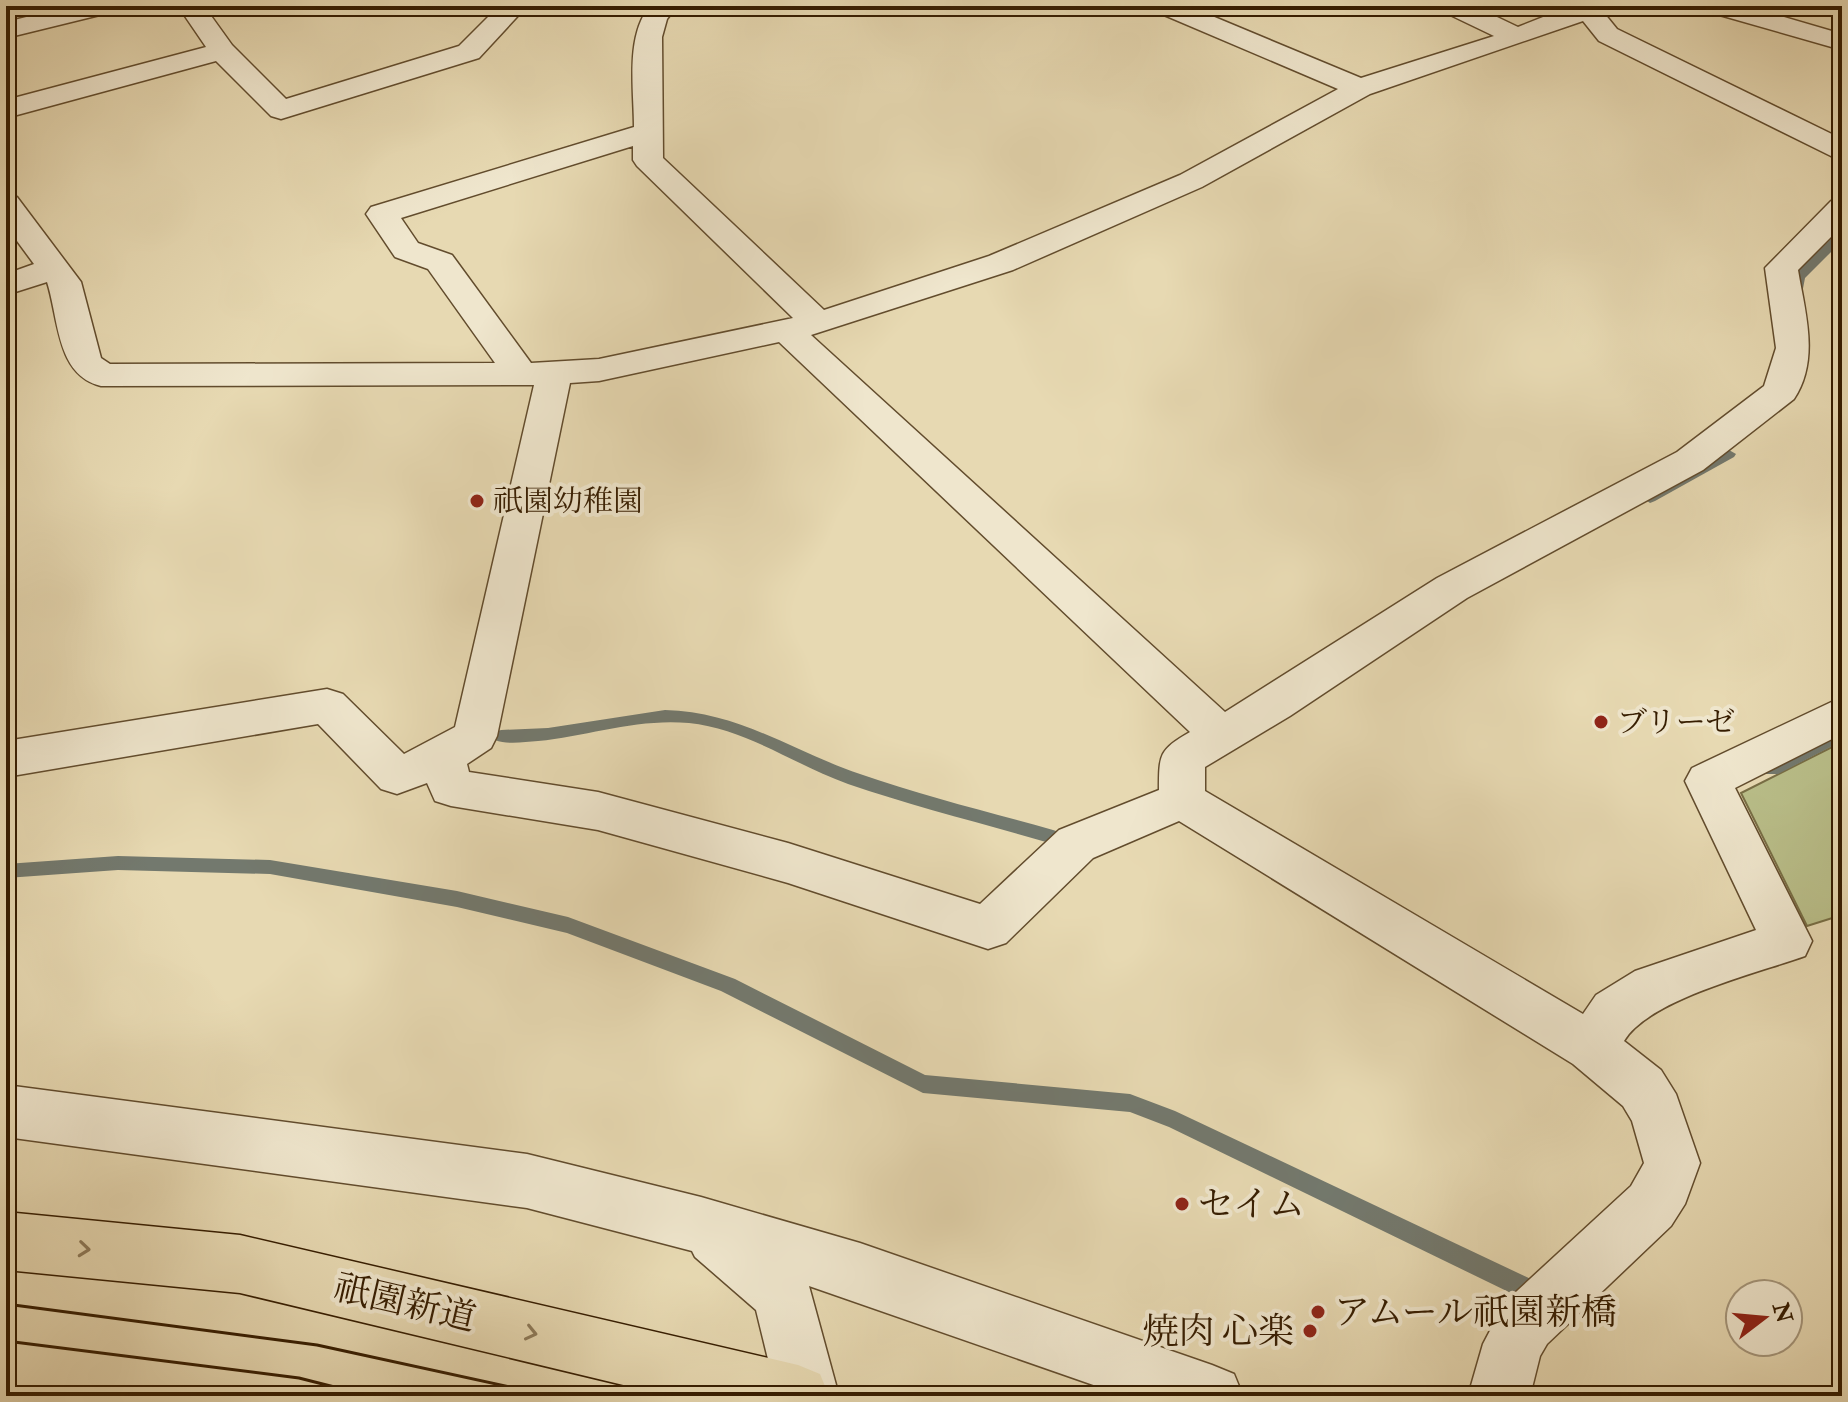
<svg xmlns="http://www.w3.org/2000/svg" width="1848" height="1402" font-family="'IM FELL Double Pica','Noto Serif JP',serif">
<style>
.green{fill:#b9be89;stroke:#786e45;stroke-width:2}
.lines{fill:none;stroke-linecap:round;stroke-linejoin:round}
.stream{fill:#73796e;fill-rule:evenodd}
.street-casing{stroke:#624c2d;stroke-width:3}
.highway-casing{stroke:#361d01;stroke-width:3}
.street{fill:#efe6cd;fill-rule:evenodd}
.highway{fill:#e7d9b2;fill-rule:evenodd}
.tram{stroke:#361d01;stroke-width:3}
.oneway{stroke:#8e7b5a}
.poi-dot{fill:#8f2418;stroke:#efe6cd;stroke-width:3}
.labels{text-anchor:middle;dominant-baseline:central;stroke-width:8;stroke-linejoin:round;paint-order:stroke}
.poi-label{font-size:30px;fill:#361d01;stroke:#efe6cd;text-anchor:start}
.near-poi-label{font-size:36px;fill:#361d01;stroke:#efe6cd;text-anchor:start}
.near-street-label{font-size:36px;fill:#361d01;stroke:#efe6cd}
</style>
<rect width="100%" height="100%" fill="#e7d9b2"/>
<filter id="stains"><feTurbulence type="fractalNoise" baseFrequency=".0025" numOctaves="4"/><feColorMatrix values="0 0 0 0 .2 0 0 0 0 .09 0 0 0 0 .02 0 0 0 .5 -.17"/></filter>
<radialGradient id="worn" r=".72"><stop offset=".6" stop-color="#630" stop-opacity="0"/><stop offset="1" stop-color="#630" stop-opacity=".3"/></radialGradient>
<path class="green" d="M 1842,742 L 1842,915 L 1807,926 L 1741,793 Z"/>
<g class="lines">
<g class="stream">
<path d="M 1842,231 L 1842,241 L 1805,278 L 1801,299 L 1793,299 L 1795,274 L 1838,232 Z"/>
<path d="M 1729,450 L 1736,454 L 1734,457 L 1655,501 L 1650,503 L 1643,498 Z"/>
<path d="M 665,710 C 740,712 792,751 860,774 C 923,796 989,812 1053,830 L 1059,832 L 1062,837 L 1059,842 L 1053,844 C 985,824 915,807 848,784 C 795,765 746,729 689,723 C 638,718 588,736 538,741 C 524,742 508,745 495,740 L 493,736 L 495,732 L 501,730 L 548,728 Z"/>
<path d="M 1842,728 L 1842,741 L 1778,774 L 1766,774 L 1764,769 L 1766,764 Z"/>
<path d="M 118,856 L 270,860 L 457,891 L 568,917 L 735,979 L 925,1075 L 1130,1094 L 1175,1111 L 1535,1281 L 1538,1289 L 1535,1297 L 1527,1300 L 1519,1297 L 1169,1127 L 1130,1112 L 923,1093 L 721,991 L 567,933 L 457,907 L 270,874 L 118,870 L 6,878 L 6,864 Z"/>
</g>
<g class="street-casing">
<g id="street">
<path d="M 71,6 L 116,6 L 112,12 L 6,38 L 6,22 Z"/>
<path d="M 178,6 L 204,6 L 232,45 L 286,99 L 459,46 L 499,6 L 527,6 L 479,58 L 281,119 L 271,116 L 216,61 L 6,118 L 6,100 L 206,47 Z"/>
<path d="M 650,6 L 677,6 L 667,19 L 662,37 L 663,158 L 824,310 L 989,256 L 1180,175 L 1338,89 L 1157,12 L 1153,6 L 1188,6 L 1361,78 L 1494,36 L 1444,12 L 1440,6 L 1474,6 L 1518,27 L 1571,6 L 1611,6 L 1604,13 L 1617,29 L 1842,139 L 1842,159 L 1831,156 L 1599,41 L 1583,21 L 1370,94 L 1202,187 L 1013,270 L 811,335 L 1225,712 L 1437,578 L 1677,452 L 1764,386 L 1776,348 L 1765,268 L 1831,201 L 1842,199 L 1842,226 L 1798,270 C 1805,312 1820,360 1794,399 L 1703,470 L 1467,598 L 1290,716 L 1205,767 L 1205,791 L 1583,1014 L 1596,995 L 1635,971 L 1756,930 L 1685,781 L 1692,768 L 1842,697 L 1842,734 L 1735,788 L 1812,941 L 1805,956 C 1758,973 1649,999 1624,1041 L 1661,1070 L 1676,1094 L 1700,1163 L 1685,1204 L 1671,1226 L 1547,1344 L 1540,1356 L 1530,1396 L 1468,1396 L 1483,1344 L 1505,1302 L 1631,1186 L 1644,1163 L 1632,1121 L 1623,1106 L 1573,1064 L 1179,821 L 1093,858 L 1006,943 L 988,949 L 788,883 L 598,830 L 451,806 L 435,801 L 427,783 L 397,794 L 381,789 L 318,724 L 6,777 L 6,741 L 327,689 L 343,694 L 404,754 L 455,727 L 534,385 L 101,386 C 56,375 59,319 47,282 L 6,295 L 6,274 L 34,264 L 6,226 L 6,195 L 17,197 L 81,282 L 101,358 L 110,364 L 495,363 L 428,269 L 395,257 L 366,214 L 371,207 L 634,127 C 634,90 625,36 650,6 ZM 633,146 L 633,160 L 637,166 L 793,318 L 599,359 L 531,363 L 452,255 L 418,243 L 401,218 ZM 779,342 L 1190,732 C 1159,750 1159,754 1159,790 L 1059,830 L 980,904 L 788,843 L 598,792 L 469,772 L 467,764 L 491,748 L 497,736 L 570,383 L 599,381 Z"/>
<path d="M 1705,6 L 1746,6 L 1842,34 L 1842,50 L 1709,12 Z"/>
<path d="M 6,1085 L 527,1154 L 701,1197 L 860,1243 L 1212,1365 L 1234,1374 L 1243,1396 L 1125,1396 L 809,1286 L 839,1396 L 777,1396 L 756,1310 L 695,1257 L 692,1251 L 527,1208 L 6,1137 Z"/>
</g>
</g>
<g class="highway-casing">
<path id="highway" d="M 6,1212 L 240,1235 L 798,1365 L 820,1374 L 829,1396 L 669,1396 L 240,1293 L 6,1270 Z"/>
</g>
<use href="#street" class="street"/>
<use href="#highway" class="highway"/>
<g class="tram">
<path d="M 6,1304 L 317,1345 L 551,1396"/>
<path d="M 6,1341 L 299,1378 L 370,1396"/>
</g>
</g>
<defs><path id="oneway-chevron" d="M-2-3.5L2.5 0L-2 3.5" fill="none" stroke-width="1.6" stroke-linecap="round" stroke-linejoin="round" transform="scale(2)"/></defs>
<g class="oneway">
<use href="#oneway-chevron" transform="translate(84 1249) rotate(6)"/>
<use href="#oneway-chevron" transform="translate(531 1333) rotate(13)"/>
</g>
<g class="poi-dot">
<circle cx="477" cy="501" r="8"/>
<circle cx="1601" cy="722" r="8"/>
<circle cx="1182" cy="1204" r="8"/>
<circle cx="1318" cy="1312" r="8"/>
<circle cx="1310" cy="1331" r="8"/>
</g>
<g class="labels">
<g class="poi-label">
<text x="493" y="501">祇園幼稚園</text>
<text x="1617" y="722">ブリーゼ</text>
</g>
<g class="near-poi-label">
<text x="1198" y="1204">セイム</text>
<text x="1334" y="1312">アムール祇園新橋</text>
<text x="1294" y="1331" text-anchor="end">焼肉 心楽</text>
</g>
<g class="near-street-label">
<text transform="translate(405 1303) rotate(13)">祇園新道</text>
</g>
</g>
<rect width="1848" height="1402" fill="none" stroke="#e7d9b2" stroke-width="32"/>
<rect x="8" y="8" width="1832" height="1386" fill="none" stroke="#361d01" stroke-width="4"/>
<rect x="16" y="16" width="1816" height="1370" fill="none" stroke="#361d01" stroke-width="2"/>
<g transform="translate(1764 1318) rotate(74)"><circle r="38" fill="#efe6cd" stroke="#a5967b" stroke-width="2"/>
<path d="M0-6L14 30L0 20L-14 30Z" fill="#8f2418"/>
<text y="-12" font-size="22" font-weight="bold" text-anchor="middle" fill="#361d01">N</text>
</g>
<rect width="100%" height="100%" filter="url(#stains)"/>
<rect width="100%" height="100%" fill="url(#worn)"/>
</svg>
